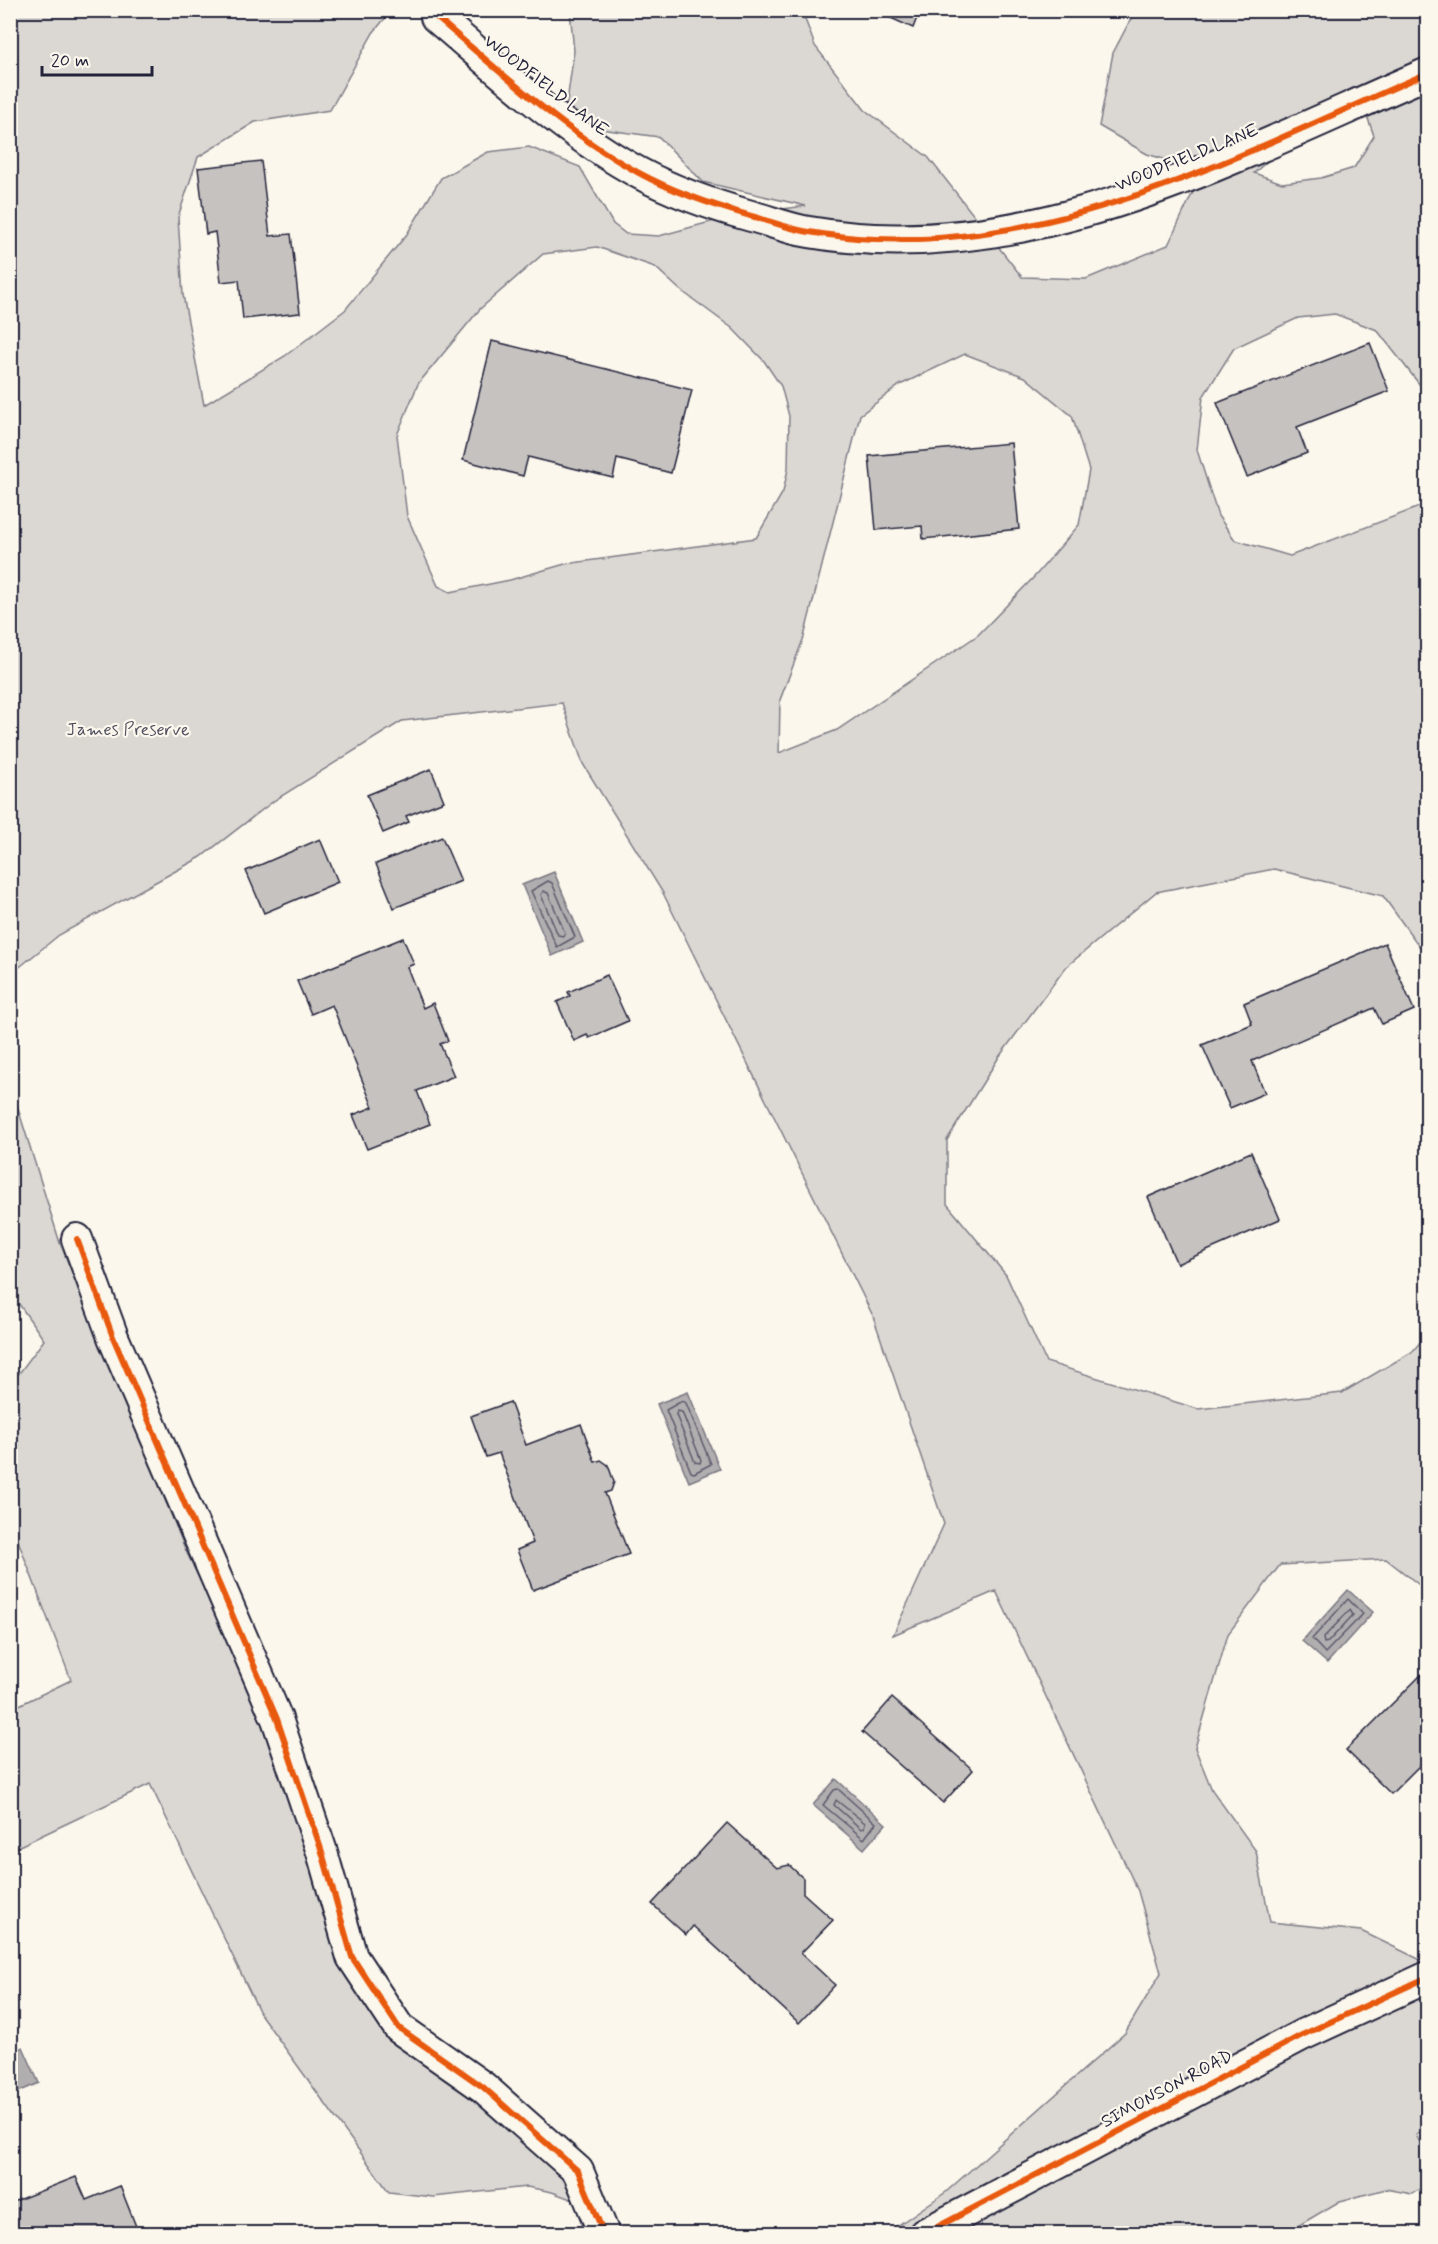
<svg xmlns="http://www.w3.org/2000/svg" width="1438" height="2244" font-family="Mynerve,sans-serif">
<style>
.green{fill:#dbd8d3;stroke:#7e7d87;stroke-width:1.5;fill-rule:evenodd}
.water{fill:#b1aeb0;stroke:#787681;stroke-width:1.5}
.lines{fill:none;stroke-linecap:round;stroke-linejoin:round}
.shore{stroke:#5b5a6a;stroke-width:1.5}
.building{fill:#c6c2c0;stroke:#22223b;stroke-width:1.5}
.street-casing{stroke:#22223b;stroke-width:34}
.street{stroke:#fbf7ec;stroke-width:30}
.cycleway-casing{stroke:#fbf7ec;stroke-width:10}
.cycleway{stroke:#e8590c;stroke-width:6}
.labels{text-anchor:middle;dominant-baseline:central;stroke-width:4.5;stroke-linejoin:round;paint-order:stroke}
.street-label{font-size:18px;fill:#22223b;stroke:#fbf7ec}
.park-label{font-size:18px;fill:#505061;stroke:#fbf7ec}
</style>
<rect width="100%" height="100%" fill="#fbf7ec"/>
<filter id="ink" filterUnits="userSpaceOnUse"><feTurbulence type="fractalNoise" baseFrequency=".0167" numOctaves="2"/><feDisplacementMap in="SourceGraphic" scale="12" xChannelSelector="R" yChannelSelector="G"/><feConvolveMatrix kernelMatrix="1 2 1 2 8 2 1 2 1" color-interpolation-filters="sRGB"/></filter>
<g filter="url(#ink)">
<g class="green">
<path d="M 11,11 L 391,11 L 373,33 L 330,110 L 255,122 L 198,157 L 178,217 L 183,295 L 204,405 L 285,356 L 345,310 L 407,234 L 441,178 L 488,152 L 529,147 L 580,167 L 613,224 L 626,234 L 659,236 L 736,215 L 806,206 L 703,182 L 659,137 L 564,124 L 574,51 L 570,11 L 802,11 L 815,46 L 865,110 L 928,157 L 1022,277 L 1086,279 L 1168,245 L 1203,171 L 1147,154 L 1099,126 L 1113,53 L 1135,11 L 1427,11 L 1427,394 L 1377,330 L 1335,314 L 1298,318 L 1234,348 L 1203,397 L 1197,450 L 1218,516 L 1235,540 L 1290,556 L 1427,504 L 1427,957 L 1383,896 L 1274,869 L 1156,892 L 1066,967 L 999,1057 L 947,1140 L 947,1204 L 1006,1275 L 1046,1362 L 1198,1409 L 1342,1393 L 1412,1352 L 1427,1334 L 1427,1591 L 1386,1559 L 1280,1565 L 1228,1634 L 1195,1748 L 1212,1790 L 1256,1851 L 1270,1922 L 1361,1931 L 1427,1963 L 1427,2128 L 1416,2135 L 1427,2155 L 1427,2184 L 1412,2194 L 1386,2189 L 1340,2201 L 1286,2233 L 887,2233 L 946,2192 L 1125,2033 L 1161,1973 L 1138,1891 L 996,1591 L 893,1635 L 944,1524 L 873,1316 L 663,893 L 583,764 L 562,703 L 402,721 L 275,800 L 201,857 L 59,935 L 11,974 ZM 1362,101 L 1374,136 L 1354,168 L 1321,178 L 1282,183 L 1254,173 L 1288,143 ZM 597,247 L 655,267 L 679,289 L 732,328 L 764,361 L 781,386 L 789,416 L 788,469 L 783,492 L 756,538 L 565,564 L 510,580 L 450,592 L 438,586 L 407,516 L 397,435 L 418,384 L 480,309 L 543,254 ZM 965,354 L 1025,377 L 1072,416 L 1089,470 L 1079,525 L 1036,575 L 978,635 L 837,730 L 779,753 L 780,700 L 804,637 L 860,415 L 900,385 Z"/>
<path d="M 10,1083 L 60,1243 L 186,1551 L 264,1712 L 348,1965 L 571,2172 L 596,2233 L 583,2233 L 576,2201 L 552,2192 L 527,2187 L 433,2197 L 389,2192 L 261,2015 L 150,1784 L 11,1850 L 11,1709 L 71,1680 L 11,1522 L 11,1384 L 44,1340 L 19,1304 L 11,1309 Z"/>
</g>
<g class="water">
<path d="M 554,872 L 583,942 L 552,956 L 522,885 Z"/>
<path d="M 688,1392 L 720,1469 L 689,1482 L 657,1404 Z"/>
<path d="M 1348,1590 L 1373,1612 L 1327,1663 L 1302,1641 Z"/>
<path d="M 836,1779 L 886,1824 L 864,1849 L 813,1805 Z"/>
<path d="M 23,2047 L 39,2083 L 11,2095 L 11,2052 Z"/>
</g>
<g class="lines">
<g class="shore">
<path d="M 548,881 L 552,883 L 575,937 L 557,947 L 531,891 Z"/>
<path d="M 543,891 L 548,893 L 565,933 L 563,936 L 558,935 L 541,895 Z"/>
<path d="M 682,1401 L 686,1403 L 711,1464 L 694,1473 L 691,1472 L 666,1410 Z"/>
<path d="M 677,1411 L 682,1412 L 701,1460 L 700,1463 L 695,1462 L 676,1415 Z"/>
<path d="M 1348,1599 L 1363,1614 L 1325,1653 L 1312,1639 Z"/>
<path d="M 1350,1610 L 1353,1615 L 1328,1642 L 1324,1643 L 1323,1638 Z"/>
<path d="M 838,1789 L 876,1823 L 864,1839 L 823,1805 L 834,1790 Z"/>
<path d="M 836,1800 L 865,1823 L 864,1828 L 861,1829 L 834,1805 Z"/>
</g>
</g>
<g class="building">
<path d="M 873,10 L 920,10 L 913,28 Z"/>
<path d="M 261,161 L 270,236 L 291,234 L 300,313 L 243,319 L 239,280 L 221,282 L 215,232 L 206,234 L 198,168 Z"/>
<path d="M 492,341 L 692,390 L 671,473 L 617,459 L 613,478 L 528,457 L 523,476 L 463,460 Z"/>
<path d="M 1370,343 L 1389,391 L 1297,427 L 1307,453 L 1247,477 L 1217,403 Z"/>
<path d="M 1011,443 L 1019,529 L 923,539 L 922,526 L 876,530 L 869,456 Z"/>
<path d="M 431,769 L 444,801 L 406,816 L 409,822 L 383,833 L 367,795 Z"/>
<path d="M 442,837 L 461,881 L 394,908 L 376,864 Z"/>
<path d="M 320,839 L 338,882 L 264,913 L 246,871 Z"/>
<path d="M 403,938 L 414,964 L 407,967 L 423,1008 L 433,1003 L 448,1041 L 440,1044 L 454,1076 L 417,1091 L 430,1124 L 367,1149 L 353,1115 L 373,1107 L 332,1005 L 311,1014 L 297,981 Z"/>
<path d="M 1385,943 L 1414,1010 L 1382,1024 L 1374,1008 L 1252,1061 L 1265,1093 L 1230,1108 L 1202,1045 L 1252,1024 L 1244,1003 Z"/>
<path d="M 607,975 L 628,1021 L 589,1038 L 587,1035 L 574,1041 L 557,1002 L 570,996 L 568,992 Z"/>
<path d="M 1251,1152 L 1280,1219 L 1177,1264 L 1148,1197 Z"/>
<path d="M 510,1402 L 526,1445 L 581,1424 L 595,1462 L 601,1460 L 608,1465 L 614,1482 L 611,1491 L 605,1493 L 629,1554 L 533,1590 L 517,1550 L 533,1543 L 499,1453 L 486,1457 L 471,1416 Z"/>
<path d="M 1428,1668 L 1428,1757 L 1391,1794 L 1346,1750 Z"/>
<path d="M 892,1698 L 973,1770 L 943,1803 L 862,1732 Z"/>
<path d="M 727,1823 L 777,1868 L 789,1865 L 803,1878 L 803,1893 L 833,1920 L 801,1953 L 835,1985 L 799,2023 L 693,1926 L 686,1935 L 652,1904 Z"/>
<path d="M 76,2177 L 86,2200 L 120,2186 L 139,2234 L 10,2234 L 10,2203 Z"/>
</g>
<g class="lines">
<g class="street-casing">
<g id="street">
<path d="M 436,17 C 501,72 564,132 639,173 C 674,192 712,205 751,216 C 770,221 789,229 809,232 C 1029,270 1232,157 1428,73"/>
<path d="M 77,1239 L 113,1337 L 277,1719 L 322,1852 L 352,1957 L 399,2028 L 483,2087 L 578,2171 L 604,2234"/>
<path d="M 924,2234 L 1302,2035 L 1428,1977"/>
</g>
</g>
<use href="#street" class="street"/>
<g class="cycleway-casing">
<g id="cycleway">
<path d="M 436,17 C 501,72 564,132 639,173 C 674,192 712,205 751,216 C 770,221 789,229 809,232 C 1029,270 1232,157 1428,73"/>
<path d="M 77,1239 L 113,1337 L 277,1719 L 322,1852 L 352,1957 L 399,2028 L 483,2087 L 578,2171 L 604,2234"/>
<path d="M 924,2234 L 1302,2035 L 1428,1977"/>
</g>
</g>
<use href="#cycleway" class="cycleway"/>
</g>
</g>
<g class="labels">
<g class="street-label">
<text transform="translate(546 86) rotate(38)">WOODFIELD LANE</text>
<text transform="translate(1187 158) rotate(-22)">WOODFIELD LANE</text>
<text transform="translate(1167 2089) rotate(-28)">SIMONSON ROAD</text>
</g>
<g class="park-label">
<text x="128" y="730">James Preserve</text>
</g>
</g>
<rect width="1438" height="2244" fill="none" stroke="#fbf7ec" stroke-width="36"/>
<rect x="18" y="18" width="1402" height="2208" fill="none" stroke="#22223b" stroke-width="2" filter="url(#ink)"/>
<path d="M42 66v9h110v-9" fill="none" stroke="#22223b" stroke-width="3"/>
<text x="51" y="66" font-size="18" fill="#22223b" stroke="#fbf7ec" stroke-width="4.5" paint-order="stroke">20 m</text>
</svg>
